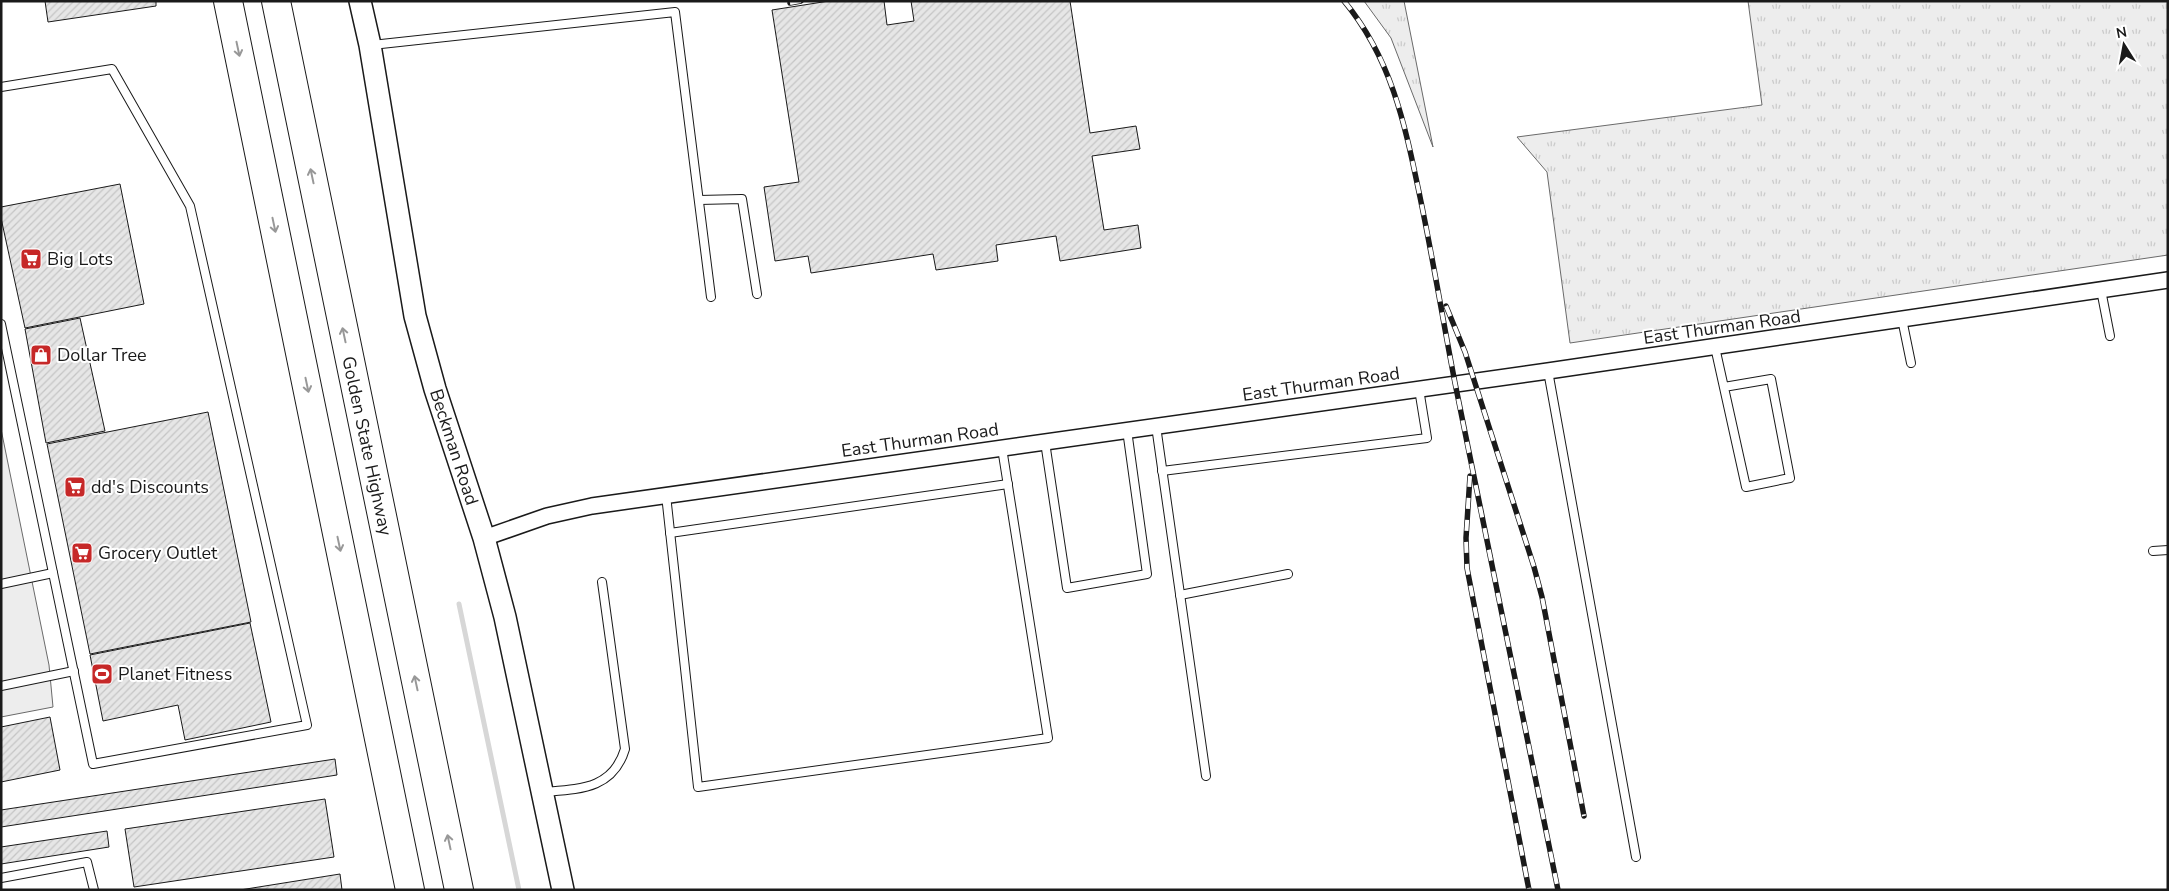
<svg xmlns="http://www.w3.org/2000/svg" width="2169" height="891" font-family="'Nunito Sans',sans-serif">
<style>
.grass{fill:url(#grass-tufts);stroke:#6a6a6a}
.built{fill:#ededed;stroke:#6a6a6a}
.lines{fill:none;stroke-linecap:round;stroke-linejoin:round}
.stream{stroke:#d7d7d7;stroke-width:5}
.building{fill:url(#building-hatch);stroke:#1a1a1a}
.lane-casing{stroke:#1a1a1a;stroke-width:10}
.street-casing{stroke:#1a1a1a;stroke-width:18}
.secondary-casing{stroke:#1a1a1a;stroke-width:24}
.highway-casing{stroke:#1a1a1a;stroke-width:30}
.lane{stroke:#fff;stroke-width:8}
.street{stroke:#fff;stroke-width:15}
.secondary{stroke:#fff;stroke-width:21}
.highway{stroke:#fff;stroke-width:28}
.rail-casing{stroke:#1a1a1a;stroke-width:5.5}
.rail{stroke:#fff;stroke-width:4;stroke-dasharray:11;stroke-linecap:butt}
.oneway{stroke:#989898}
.labels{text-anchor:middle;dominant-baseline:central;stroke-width:4;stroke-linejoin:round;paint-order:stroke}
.poi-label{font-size:18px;fill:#1a1a1a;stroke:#fff;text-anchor:start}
.street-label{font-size:18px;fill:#1a1a1a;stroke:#fff}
</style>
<defs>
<pattern id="grass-tufts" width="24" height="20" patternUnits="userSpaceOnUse" patternTransform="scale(1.25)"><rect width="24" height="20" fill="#ededed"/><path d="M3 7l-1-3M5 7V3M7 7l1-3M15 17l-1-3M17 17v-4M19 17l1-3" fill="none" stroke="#cbcbcb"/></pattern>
<pattern id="building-hatch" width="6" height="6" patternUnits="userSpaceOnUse" patternTransform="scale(1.25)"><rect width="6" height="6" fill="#e6e6e6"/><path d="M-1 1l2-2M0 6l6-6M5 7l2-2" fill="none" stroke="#c5c5c5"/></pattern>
</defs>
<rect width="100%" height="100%" fill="#fff"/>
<g class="grass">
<path d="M 1364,1 L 1404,1 L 1433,147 L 1391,38 Z"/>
<path d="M 1748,1 L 2168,1 L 2168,255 L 1570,343 L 1547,172 L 1517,137 L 1762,105 Z"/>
</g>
<path class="built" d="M 1,429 L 49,665 L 53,707 L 1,717 Z"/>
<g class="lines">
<path class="stream" d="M 459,604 L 519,890"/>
</g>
<g class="building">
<path d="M 45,1 L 156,1 L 156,6 L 48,22 Z"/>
<path d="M 829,1 L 884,1 L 887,25 L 914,21 L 911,1 L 1070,1 L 1090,133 L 1136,126 L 1140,149 L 1092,156 L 1104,230 L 1138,225 L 1141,248 L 1060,261 L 1056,236 L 996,245 L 998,261 L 936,270 L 933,254 L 811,273 L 808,256 L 775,261 L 764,187 L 799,182 L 772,10 Z"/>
<path d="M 120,184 L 144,304 L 25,328 L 1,218 L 1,207 Z"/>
<path d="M 80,318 L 105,431 L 46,443 L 25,329 Z"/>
<path d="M 208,412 L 251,622 L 90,654 L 47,444 Z"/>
<path d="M 250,623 L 271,722 L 185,740 L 178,705 L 103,721 L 90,655 Z"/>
<path d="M 50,717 L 60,770 L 1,782 L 1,727 Z"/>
<path d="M 335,759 L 337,775 L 1,827 L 1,810 Z"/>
<path d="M 325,799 L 334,857 L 134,887 L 125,829 Z"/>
<path d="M 107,831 L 109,847 L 1,864 L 1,847 Z"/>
<path d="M 340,874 L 342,890 L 240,890 Z"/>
</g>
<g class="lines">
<g class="lane-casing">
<g id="lane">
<path d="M 372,45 L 675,12 L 711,297"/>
<path d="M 1,87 L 112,69 L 190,206 L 307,725 L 93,764 L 1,324"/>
<path d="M 699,200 L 742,199 L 757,294"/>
<path d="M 2101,290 L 2110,336"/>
<path d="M 1902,319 L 1911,363"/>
<path d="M 1715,347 L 1746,487 L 1790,478 L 1771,379 L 1724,387"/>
<path d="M 1548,371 L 1636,857"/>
<path d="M 1156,426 L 1206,776"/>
<path d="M 1045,442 L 1067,588 L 1147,574 L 1127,430"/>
<path d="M 1162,471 L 1427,438 L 1419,389"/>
<path d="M 666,495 L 698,787 L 1048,738 L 1002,448"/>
<path d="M 670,533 L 1008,484"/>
<path d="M 2153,551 L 2168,550"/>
<path d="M 1,584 L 53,573"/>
<path d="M 1180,595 L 1288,574"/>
<path d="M 1,686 L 74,671"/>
<path d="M 544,792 C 580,789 613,789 625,749 L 602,582"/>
<path d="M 1,878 L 87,862 L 94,890"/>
</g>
</g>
<g class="street-casing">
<path id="street" d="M 484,538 L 547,516 L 592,506 L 1548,371 L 2168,280"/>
</g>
<g class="secondary-casing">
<path id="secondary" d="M 360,1 L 370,45 L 415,316 L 435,389 L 484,538 L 505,617 L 563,890"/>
</g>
<g class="highway-casing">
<g id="highway">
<path d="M 228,1 L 410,890"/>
<path d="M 276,1 L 459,890"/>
</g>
</g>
<use href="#lane" class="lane"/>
<use href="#street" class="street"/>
<use href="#secondary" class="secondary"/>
<use href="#highway" class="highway"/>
<g class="rail-casing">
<g id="rail">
<path d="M 1344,1 C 1392,59 1405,125 1420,197 C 1433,259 1443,321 1455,383 C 1489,552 1524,721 1558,890"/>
<path d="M 790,3 L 801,1"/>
<path d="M 1446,306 L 1465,352 L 1534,567 L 1542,597 L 1584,816"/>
<path d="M 1470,476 L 1466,538 L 1467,568 L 1529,890"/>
</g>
</g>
<use href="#rail" class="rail"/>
</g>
<defs><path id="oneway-shaft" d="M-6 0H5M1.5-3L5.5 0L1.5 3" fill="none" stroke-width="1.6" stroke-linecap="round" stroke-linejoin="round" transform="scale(1.25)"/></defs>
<g class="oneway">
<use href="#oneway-shaft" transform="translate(238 49) rotate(78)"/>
<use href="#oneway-shaft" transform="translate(312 176) rotate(-102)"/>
<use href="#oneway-shaft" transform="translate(274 225) rotate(78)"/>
<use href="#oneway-shaft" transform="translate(344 335) rotate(-102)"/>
<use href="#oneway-shaft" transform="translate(307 385) rotate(78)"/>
<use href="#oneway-shaft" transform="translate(339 544) rotate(78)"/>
<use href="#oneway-shaft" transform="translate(416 683) rotate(-102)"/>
<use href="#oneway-shaft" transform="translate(449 842) rotate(-102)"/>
</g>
<defs>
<g id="supermarket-square" transform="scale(1.125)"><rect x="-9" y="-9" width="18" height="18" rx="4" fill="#c62828" stroke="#fff"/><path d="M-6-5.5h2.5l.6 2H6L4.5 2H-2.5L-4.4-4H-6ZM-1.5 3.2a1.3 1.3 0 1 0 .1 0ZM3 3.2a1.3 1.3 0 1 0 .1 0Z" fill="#fff"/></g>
<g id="shop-square" transform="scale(1.125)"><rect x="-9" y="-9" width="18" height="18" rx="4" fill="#c62828" stroke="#fff"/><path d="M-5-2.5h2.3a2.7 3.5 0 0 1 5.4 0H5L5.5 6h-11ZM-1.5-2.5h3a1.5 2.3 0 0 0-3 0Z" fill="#fff"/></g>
<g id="stadium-square" transform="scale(1.125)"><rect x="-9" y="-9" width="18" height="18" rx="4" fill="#c62828" stroke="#fff"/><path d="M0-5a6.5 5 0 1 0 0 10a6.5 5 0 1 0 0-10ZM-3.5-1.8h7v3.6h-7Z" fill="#fff"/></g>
</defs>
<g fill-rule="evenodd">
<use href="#supermarket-square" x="31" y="259"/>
<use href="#shop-square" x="41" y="355"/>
<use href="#supermarket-square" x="75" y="487"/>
<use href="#supermarket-square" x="82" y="553"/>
<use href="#stadium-square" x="102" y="674"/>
</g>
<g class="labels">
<g class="poi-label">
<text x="47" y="259">Big Lots</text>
<text x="57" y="355">Dollar Tree</text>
<text x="91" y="487">dd's Discounts</text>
<text x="98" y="553">Grocery Outlet</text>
<text x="118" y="674">Planet Fitness</text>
</g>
<g class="street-label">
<text transform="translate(1722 327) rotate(-8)">East Thurman Road</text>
<text transform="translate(1321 384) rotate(-8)">East Thurman Road</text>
<text transform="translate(920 440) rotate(-8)">East Thurman Road</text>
<text transform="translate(367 446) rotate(78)">Golden State Highway</text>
<text transform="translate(454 447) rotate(72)">Beckman Road</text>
</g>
</g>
<rect width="2169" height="891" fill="none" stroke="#1a1a1a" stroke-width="5"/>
<g transform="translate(2124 45) rotate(349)" stroke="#ffffff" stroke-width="4" paint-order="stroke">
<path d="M0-4L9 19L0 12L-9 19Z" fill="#1a1a1a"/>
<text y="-8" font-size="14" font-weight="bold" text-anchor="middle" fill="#1a1a1a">N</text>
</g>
</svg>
